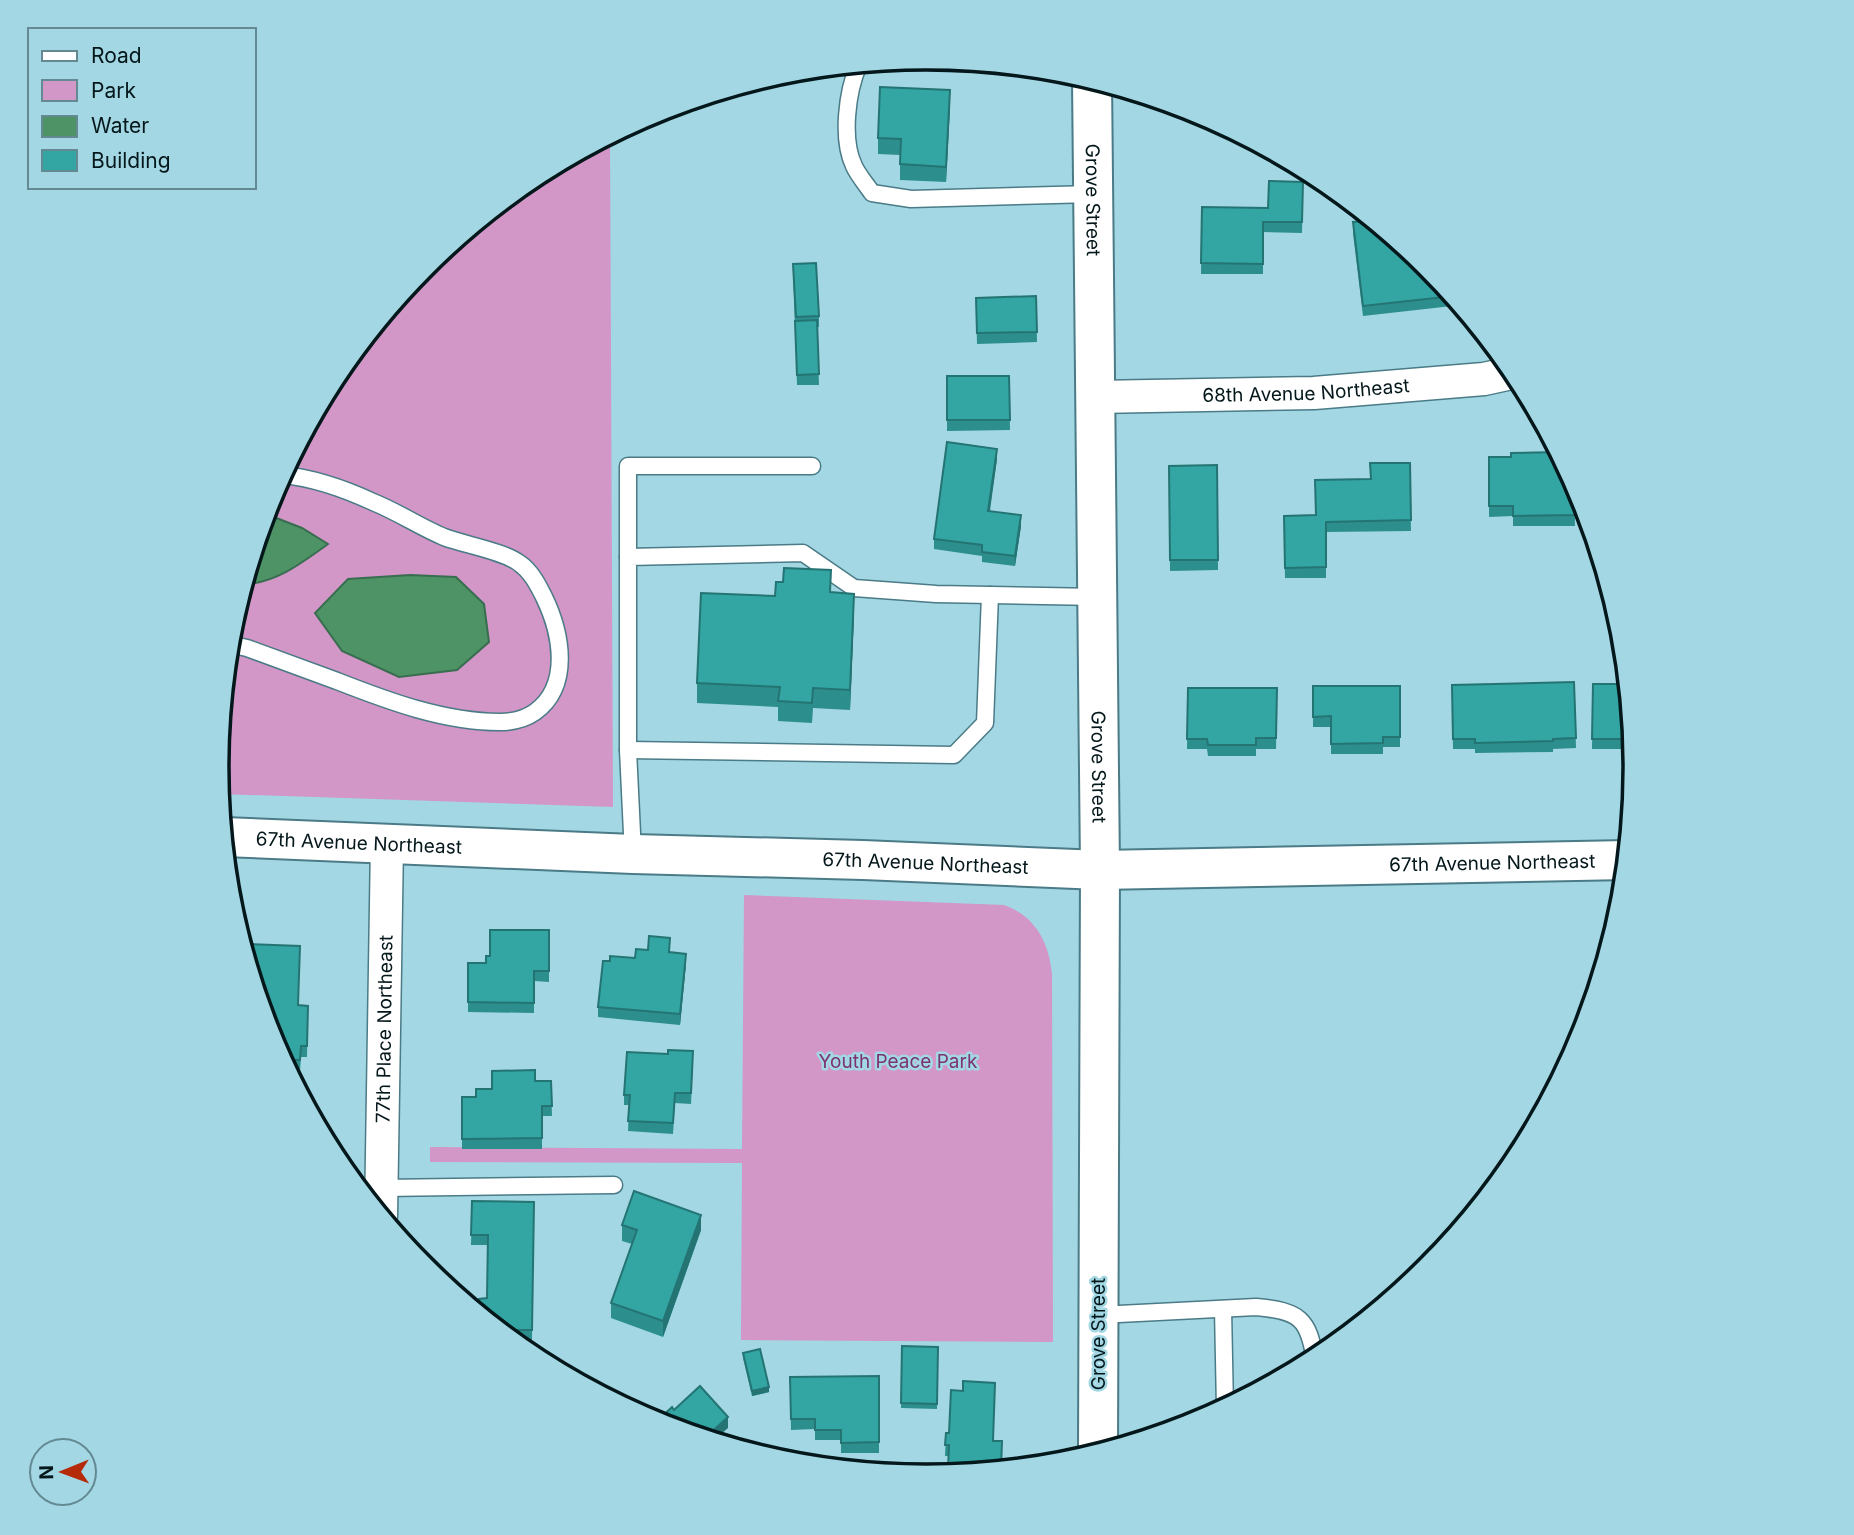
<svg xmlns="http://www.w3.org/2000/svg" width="1854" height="1535" font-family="Inter,sans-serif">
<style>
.green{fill:#d296c7}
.water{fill:#4e9365;stroke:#386e4f;stroke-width:2}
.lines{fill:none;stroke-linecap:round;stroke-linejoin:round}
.lane-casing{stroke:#4a7b86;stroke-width:19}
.street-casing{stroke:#4a7b86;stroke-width:35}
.secondary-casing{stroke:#4a7b86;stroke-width:42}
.lane{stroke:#fff;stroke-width:16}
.street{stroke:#fff;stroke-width:32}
.secondary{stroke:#fff;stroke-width:38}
.wall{fill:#2c8f8d}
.shaded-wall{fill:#247473}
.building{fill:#33a6a4;stroke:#247473;stroke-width:2}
.labels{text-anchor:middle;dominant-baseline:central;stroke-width:5;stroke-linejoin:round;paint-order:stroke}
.street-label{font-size:19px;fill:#04171b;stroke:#a3d7e3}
.park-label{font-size:19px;fill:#7c3372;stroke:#a3d7e3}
.rim{fill:none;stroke:#04171b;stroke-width:3.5}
</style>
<rect width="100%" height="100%" fill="#a3d7e3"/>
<g class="green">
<path d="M 610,136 L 613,807 L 220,794 L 217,767 L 231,629 L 271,496 L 337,373 L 425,265 L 533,177 Z"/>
<path d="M 744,895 L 1004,905 C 1035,916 1049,942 1052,974 L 1053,1342 L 741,1340 L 742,1163 L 430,1162 L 430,1147 L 742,1149 Z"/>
</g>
<g class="water">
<path d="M 266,514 L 302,528 L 328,544 C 303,562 276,583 245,584 Z"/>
<path d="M 410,575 L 456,577 L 484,604 L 489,642 L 457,670 L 399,677 L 342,651 L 315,613 L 348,579 Z"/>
</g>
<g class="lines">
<g class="lane-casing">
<g id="lane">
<path d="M 859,64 C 847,91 841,139 854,166 C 858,175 866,184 872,193 L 911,199 L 1093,194"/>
<path d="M 628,557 L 628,466 L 812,466"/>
<path d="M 229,644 L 247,648 C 277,659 307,670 337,681 C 388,701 444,722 500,722 C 512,722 525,719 535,712 C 572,685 561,632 544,597 C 538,585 531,571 519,563 C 503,551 465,545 444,537 C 420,527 398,512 373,502 C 345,489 314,478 283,475"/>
<path d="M 628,750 L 954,755 L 985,723 L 990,595"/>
<path d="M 633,854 L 628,750 L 628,557 L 803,553 L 854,588 L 936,594 L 1098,597"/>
<path d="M 382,1188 L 614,1185"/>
<path d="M 1223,1309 L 1225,1409"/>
<path d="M 1099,1315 L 1256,1307 C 1299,1311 1309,1318 1315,1361"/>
</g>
</g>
<g class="street-casing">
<g id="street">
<path id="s1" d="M 1096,397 L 1314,393 L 1484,379 L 1516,372"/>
<path id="s2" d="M 381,1216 L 387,843"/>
</g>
</g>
<g class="secondary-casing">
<g id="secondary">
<path id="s3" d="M 1092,79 L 1100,870 L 1098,1454"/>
<path id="s4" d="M 224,837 L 633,854 L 863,860 L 1100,870 L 1628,860"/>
</g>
</g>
<use href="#lane" class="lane"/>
<use href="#street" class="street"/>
<use href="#secondary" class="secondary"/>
</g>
<g class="wall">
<path d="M 950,106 L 946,182 L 900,180 L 900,155 L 878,154 L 878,138 Z"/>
<path d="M 1303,182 L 1302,233 L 1263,232 L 1263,274 L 1201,274 L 1202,207 L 1268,208 Z"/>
<path d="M 1345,197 L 1358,207 L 1345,208 Z"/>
<path d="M 1353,222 L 1398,245 L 1429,266 L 1461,305 L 1363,316 L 1353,233 Z"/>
<path d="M 793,274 L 819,316 L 819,327 L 817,327 L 819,385 L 797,385 Z"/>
<path d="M 1036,296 L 1037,342 L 977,344 L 976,298 Z"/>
<path d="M 947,376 L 1009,376 L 1010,430 L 947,431 Z"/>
<path d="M 1559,451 L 1574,481 L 1575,526 L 1513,526 L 1513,516 L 1489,517 L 1489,457 L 1511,457 L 1559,452 Z"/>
<path d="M 997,459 L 990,511 L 1021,526 L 1015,566 L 982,562 L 982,556 L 934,549 L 934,539 Z"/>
<path d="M 1410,463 L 1411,531 L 1326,532 L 1326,578 L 1285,578 L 1284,516 L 1316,515 L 1370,479 Z"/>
<path d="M 1217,465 L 1218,570 L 1170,571 L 1169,466 Z"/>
<path d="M 831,593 L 854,614 L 850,710 L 813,708 L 812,723 L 778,721 L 778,707 L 697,703 L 697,683 L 775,596 Z"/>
<path d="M 1574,682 L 1576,748 L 1553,749 L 1553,752 L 1475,753 L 1475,749 L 1453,749 L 1452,685 Z"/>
<path d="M 1593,684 L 1629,684 L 1635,749 L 1592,749 Z"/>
<path d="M 1313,686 L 1400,686 L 1400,747 L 1383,747 L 1383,754 L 1331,754 L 1331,727 L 1313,727 Z"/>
<path d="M 1188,688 L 1277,688 L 1276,749 L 1256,749 L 1256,756 L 1208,756 L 1207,749 L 1187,749 Z"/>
<path d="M 549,930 L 549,982 L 534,981 L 534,1013 L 468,1012 L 468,963 L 486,963 L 490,956 Z"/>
<path d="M 670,952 L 686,964 L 680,1025 L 598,1017 L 598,1007 L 610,961 Z"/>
<path d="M 299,1005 L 308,1006 L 307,1057 L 301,1057 L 300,1071 L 288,1071 L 271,1039 Z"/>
<path d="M 693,1062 L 691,1104 L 675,1103 L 673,1134 L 628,1131 L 629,1105 L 624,1105 L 624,1095 Z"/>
<path d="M 535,1081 L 551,1081 L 552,1116 L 542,1116 L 542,1149 L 462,1149 L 462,1097 L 476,1097 L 492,1089 Z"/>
<path d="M 472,1201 L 534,1202 L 532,1340 L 515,1340 L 520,1347 L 479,1314 L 487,1298 L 488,1245 L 471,1245 Z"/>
<path d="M 622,1225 L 701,1230 L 663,1337 L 611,1318 L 611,1303 L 632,1244 L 622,1241 Z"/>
<path d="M 902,1346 L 938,1347 L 937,1409 L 901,1408 Z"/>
<path d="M 743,1353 L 769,1392 L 752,1396 L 743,1358 Z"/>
<path d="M 879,1376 L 879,1453 L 841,1453 L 841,1440 L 815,1440 L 815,1429 L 791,1430 L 790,1377 Z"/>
<path d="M 946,1433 L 994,1441 L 1002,1470 L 948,1475 L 948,1456 L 945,1456 Z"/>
</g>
<g class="shaded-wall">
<path d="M 950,90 L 950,106 L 946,182 L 946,167 Z"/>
<path d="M 997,449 L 997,459 L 988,521 L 988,511 Z"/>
<path d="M 1570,471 L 1574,481 L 1563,483 L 1563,473 Z"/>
<path d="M 1021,515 L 1021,526 L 1015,566 L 1015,556 Z"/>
<path d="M 854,594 L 854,614 L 850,710 L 850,690 Z"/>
<path d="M 686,954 L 686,964 L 680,1025 L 680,1014 Z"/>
<path d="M 701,1215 L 701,1230 L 663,1337 L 663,1321 Z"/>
<path d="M 769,1387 L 769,1392 L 752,1396 L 752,1391 Z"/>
<path d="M 728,1417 L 728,1428 L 713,1441 L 705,1438 Z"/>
</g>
<g class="building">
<path d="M 880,87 L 950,90 L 946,167 L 900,164 L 901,139 L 878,138 Z"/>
<path d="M 1269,181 L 1303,182 L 1302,222 L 1263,222 L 1263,264 L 1201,263 L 1202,207 L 1268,208 Z"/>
<path d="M 1373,220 L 1398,240 L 1398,245 L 1404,245 L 1429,266 L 1454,296 L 1363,306 L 1353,222 Z"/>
<path d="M 816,263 L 819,316 L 796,317 L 793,264 Z"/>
<path d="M 1036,296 L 1037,332 L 977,333 L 976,298 Z"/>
<path d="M 817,320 L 819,374 L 797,375 L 795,321 Z"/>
<path d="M 947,376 L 1009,376 L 1010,420 L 947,420 Z"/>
<path d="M 947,442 L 997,449 L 988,511 L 1021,515 L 1015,556 L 982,552 L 982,545 L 934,539 Z"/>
<path d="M 1559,452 L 1570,471 L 1563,473 L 1563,481 L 1574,481 L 1575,515 L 1513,516 L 1513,506 L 1489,506 L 1489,457 L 1511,457 L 1511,453 Z"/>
<path d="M 1370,463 L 1410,463 L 1411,520 L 1326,522 L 1326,567 L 1285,568 L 1284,516 L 1316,515 L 1315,480 L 1371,479 Z"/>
<path d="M 1217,465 L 1218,560 L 1170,560 L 1169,466 Z"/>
<path d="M 784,568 L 831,570 L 830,592 L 854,594 L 850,690 L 813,688 L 812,703 L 778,701 L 780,687 L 697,683 L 701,593 L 775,596 L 776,582 L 783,582 Z"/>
<path d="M 1574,682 L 1576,738 L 1553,739 L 1553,741 L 1475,743 L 1475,739 L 1453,739 L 1452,685 Z"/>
<path d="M 1593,684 L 1629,684 L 1634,739 L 1592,739 Z"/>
<path d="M 1313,686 L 1400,686 L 1400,737 L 1383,737 L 1383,743 L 1331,744 L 1331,716 L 1313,717 Z"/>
<path d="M 1188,688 L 1277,688 L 1276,738 L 1256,738 L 1256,745 L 1208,745 L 1207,739 L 1187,739 Z"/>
<path d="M 490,930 L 549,930 L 549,971 L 534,971 L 534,1003 L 468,1002 L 468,963 L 486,963 L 486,956 L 490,956 Z"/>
<path d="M 649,936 L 670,938 L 669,952 L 686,954 L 680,1014 L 598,1007 L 603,961 L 610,961 L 610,956 L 635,958 L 636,949 L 648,950 Z"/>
<path d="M 249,944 L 300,946 L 298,1005 L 308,1006 L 307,1046 L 301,1046 L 300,1060 L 282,1060 L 271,1039 L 249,965 Z"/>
<path d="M 668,1050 L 693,1051 L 691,1093 L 675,1093 L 673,1123 L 628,1121 L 630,1095 L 624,1095 L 627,1052 L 668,1054 Z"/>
<path d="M 535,1070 L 535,1081 L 551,1081 L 552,1106 L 542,1106 L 542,1138 L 462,1139 L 462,1097 L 476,1097 L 476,1089 L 492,1089 L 492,1071 Z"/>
<path d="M 634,1191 L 701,1215 L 663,1321 L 611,1303 L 637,1230 L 622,1225 Z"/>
<path d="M 472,1201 L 534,1202 L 532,1330 L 498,1330 L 479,1314 L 479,1299 L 487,1298 L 488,1235 L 471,1235 Z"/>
<path d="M 511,1340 L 520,1340 L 520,1347 Z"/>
<path d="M 902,1346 L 938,1347 L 937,1404 L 901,1403 Z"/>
<path d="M 760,1349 L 769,1387 L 752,1391 L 743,1353 Z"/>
<path d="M 879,1376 L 879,1442 L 841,1443 L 841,1430 L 815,1430 L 815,1419 L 791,1419 L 790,1377 Z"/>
<path d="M 963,1381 L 995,1383 L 993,1441 L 1002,1441 L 1001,1470 L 993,1471 L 948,1469 L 949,1445 L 945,1445 L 946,1433 L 949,1433 L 951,1390 L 963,1391 Z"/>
<path d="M 700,1386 L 728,1417 L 705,1438 L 655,1423 L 672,1407 L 674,1410 Z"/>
</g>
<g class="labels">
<g class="street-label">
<text stroke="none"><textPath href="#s3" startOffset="121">Grove Street</textPath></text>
<text stroke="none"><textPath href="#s1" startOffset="210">68th Avenue Northeast</textPath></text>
<text stroke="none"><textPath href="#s3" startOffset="688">Grove Street</textPath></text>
<text stroke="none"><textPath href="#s4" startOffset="135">67th Avenue Northeast</textPath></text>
<text stroke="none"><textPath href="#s4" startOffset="1269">67th Avenue Northeast</textPath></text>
<text stroke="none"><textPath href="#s4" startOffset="702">67th Avenue Northeast</textPath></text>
<text stroke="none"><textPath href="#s2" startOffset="187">77th Place Northeast</textPath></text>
<text transform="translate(1098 1334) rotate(-90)">Grove Street</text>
</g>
<g class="park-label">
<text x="898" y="1061">Youth Peace Park</text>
</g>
</g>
<path d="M0 0H1854V1535H0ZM229 767a697 697 0 1 1 1394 0a697 697 0 1 1-1394 0Z" fill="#a3d7e3" fill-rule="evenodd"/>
<path class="rim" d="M229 767a697 697 0 1 1 1394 0a697 697 0 1 1-1394 0Z"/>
<rect x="28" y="28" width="228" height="161" fill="#a3d7e3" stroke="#638a93" stroke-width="2"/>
<rect x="42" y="51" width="35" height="10" fill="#ffffff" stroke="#638a93" stroke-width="2"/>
<text x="91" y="63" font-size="21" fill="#04171b">Road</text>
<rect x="42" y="80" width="35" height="21" fill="#d296c7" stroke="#638a93" stroke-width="2"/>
<text x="91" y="98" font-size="21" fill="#04171b">Park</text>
<rect x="42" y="116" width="35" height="21" fill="#4e9365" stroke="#638a93" stroke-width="2"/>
<text x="91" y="133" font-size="21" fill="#04171b">Water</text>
<rect x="42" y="150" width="35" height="21" fill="#33a6a4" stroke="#638a93" stroke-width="2"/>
<text x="91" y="168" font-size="21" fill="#04171b">Building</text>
<g transform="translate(63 1472) rotate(269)"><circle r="33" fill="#a3d7e3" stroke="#638a93" stroke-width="2"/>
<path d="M0-5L12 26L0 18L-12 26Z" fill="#b52a09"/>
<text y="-10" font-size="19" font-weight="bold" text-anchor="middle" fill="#04171b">N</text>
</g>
</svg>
